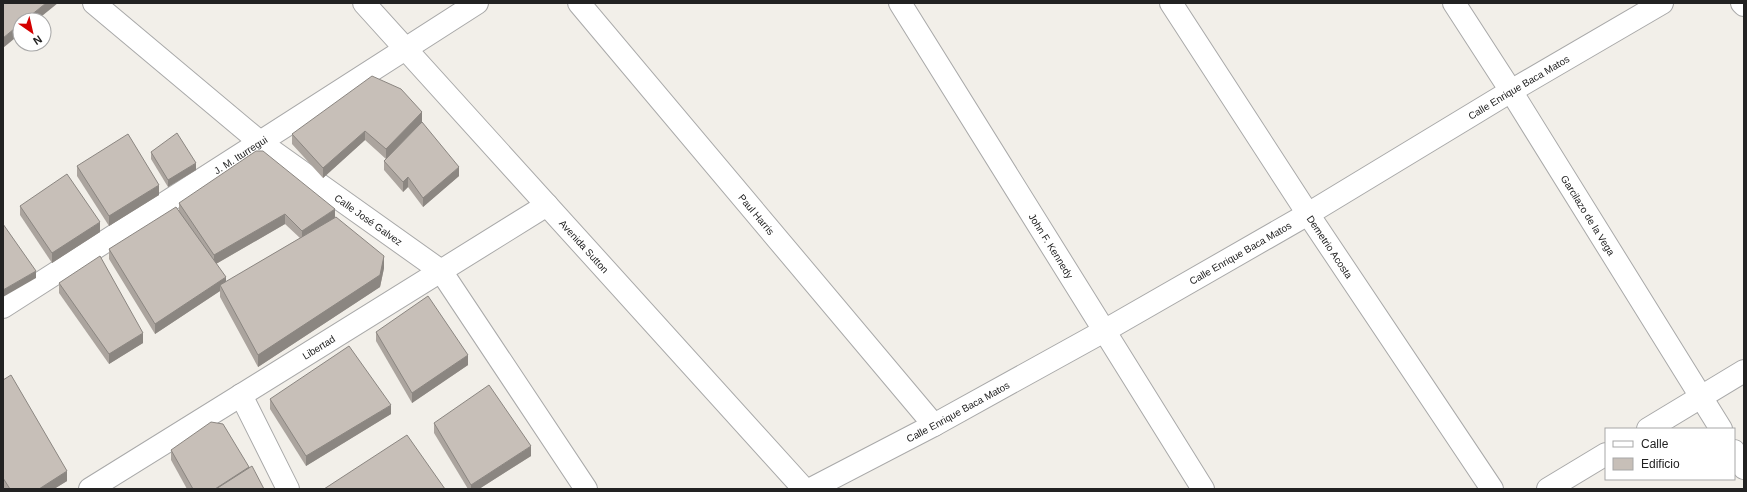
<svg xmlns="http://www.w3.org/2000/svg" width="1747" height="492" font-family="Arial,sans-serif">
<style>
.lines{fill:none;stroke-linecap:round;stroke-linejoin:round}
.minor-casing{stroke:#a9a9a9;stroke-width:24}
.tertiary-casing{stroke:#a9a9a9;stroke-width:24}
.minor{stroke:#fff;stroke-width:22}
.tertiary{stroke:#fff;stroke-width:22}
.wall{fill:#aba49e;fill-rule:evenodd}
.shaded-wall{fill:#8b8681}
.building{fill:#c7bfb8;stroke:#8b8681}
.labels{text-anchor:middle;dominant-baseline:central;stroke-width:3;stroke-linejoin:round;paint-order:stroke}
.street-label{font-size:10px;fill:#222;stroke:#fff}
</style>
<rect width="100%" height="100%" fill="#f2efe9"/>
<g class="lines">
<g class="minor-casing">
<g id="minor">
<path id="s1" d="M 94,3 L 261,143 L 441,271 L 586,489"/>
<path id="s2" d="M 579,3 L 934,425"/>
<path id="s3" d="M 900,3 L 1203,489"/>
<path id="s4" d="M 1171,3 L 1308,214 L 1492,489"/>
<path id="s5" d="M 1454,3 L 1511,91 L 1721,429"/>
<path d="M 1742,3 L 1744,5"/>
<path id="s6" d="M 3,307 L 477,3"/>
<path d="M 241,395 L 288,489"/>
<path d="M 1648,429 L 1744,371"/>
<path d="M 1734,451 L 1744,468"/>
<path id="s7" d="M 90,489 L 547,205"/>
<path id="s8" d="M 811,489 L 934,425 L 1104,331 L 1308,214 L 1511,91 L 1662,3"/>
<path d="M 1548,489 L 1606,454"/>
</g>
</g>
<g class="tertiary-casing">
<g id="tertiary">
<path id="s9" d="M 364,3 L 804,489"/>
</g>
</g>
<use href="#minor" class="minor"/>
<use href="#tertiary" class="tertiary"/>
</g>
<g class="wall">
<path d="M 422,122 L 405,140 L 459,176 L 423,207 L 408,187 L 403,192 L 384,170 L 384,161 L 386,159 L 365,140 L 323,178 L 292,144 L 292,134 Z"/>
<path d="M 151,152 L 196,170 L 168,187 L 151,159 Z"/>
<path d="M 77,166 L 159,195 L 109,226 L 77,176 Z"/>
<path d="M 179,203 L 335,218 L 384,268 L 380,287 L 258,367 L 220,297 L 220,291 L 155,334 L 109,259 L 109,249 L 179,212 ZM 285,224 L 300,238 L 226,282 L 216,264 Z"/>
<path d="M 20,206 L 100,232 L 52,263 L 20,215 Z"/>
<path d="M 59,283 L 143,343 L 109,364 L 59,293 Z"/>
<path d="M 376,332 L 468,365 L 412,403 L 376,341 Z"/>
<path d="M 3,380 L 67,481 L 54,489 L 4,489 L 3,487 Z"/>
<path d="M 270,399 L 391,414 L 306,466 L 270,409 Z"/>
<path d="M 434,423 L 531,456 L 479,489 L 468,489 L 434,433 Z"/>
<path d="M 171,450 L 249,468 L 264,489 L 187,489 L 171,460 Z"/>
</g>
<g class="shaded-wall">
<path d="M 46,3 L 58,3 L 37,20 L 25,20 Z"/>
<path d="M 20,24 L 20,34 L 3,48 L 3,38 Z"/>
<path d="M 422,112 L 422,122 L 386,159 L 386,149 Z"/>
<path d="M 365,131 L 365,140 L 323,178 L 323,168 Z"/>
<path d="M 196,163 L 196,170 L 168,187 L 168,180 Z"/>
<path d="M 459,167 L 459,176 L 423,207 L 423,198 Z"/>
<path d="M 408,177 L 408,187 L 403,192 L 403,182 Z"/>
<path d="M 159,185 L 159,195 L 109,226 L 109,216 Z"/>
<path d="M 335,209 L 335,219 L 302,241 L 302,231 Z"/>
<path d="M 285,214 L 285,224 L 214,265 L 214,255 Z"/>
<path d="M 100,222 L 100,232 L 52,263 L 52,253 Z"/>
<path d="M 384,256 L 384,268 L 380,287 L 258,367 L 258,355 Z"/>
<path d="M 36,271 L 36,278 L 3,297 L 3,290 Z"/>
<path d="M 226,277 L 226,287 L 220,285 L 220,291 L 155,334 L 155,324 Z"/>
<path d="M 143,333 L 143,343 L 109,364 L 109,354 Z"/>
<path d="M 468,355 L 468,365 L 412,403 L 412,393 Z"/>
<path d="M 391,405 L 391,414 L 306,466 L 306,456 Z"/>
<path d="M 531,446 L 531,456 L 479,489 L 471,489 L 471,485 Z"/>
<path d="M 249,467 L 249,476 L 215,489 Z"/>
<path d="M 67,471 L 67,481 L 54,489 L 39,489 Z"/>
</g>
<g class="building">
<path d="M 3,3 L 46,3 L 25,20 L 20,20 L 20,24 L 3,38 Z"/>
<path d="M 372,76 L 401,89 L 422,112 L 386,149 L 365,131 L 323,168 L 292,134 Z"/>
<path d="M 422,122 L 459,167 L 423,198 L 408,177 L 403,182 L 384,161 Z"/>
<path d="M 177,133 L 196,163 L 168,180 L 151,152 Z"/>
<path d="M 128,134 L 159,185 L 109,216 L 77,166 Z"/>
<path d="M 256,151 L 263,151 L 335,209 L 302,231 L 285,214 L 214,255 L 179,203 Z"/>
<path d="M 67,174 L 100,222 L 52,253 L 20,206 Z"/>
<path d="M 176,207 L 226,277 L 155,324 L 109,249 Z"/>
<path d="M 336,217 L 384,256 L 380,275 L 258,355 L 220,285 Z"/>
<path d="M 3,224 L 36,271 L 3,290 Z"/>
<path d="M 100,256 L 143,333 L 109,354 L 59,283 Z"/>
<path d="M 428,296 L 468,355 L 412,393 L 376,332 Z"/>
<path d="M 349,346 L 391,405 L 306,456 L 270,399 Z"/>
<path d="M 11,375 L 67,471 L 39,489 L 10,489 L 3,478 L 3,380 Z"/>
<path d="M 489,385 L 531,446 L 471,485 L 434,423 Z"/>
<path d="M 211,422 L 223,424 L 249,467 L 215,489 L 193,489 L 171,450 Z"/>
<path d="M 407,435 L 445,489 L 324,489 Z"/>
<path d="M 252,466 L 264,489 L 216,489 Z"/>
</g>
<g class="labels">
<g class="street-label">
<text stroke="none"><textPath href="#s8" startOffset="814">Calle Enrique Baca Matos</textPath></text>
<text stroke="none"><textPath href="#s6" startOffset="282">J. M. Iturregui</textPath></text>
<text stroke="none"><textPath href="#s2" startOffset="276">Paul Harris</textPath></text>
<text stroke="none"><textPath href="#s5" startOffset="251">Garcilazo de la Vega</textPath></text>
<text stroke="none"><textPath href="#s1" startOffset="350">Calle José Galvez</textPath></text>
<text stroke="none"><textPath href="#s9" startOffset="328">Avenida Sutton</textPath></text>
<text stroke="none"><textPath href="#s3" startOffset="286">John F. Kennedy</textPath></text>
<text stroke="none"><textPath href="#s4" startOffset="291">Demetrio Acosta</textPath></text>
<text stroke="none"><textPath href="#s8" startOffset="490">Calle Enrique Baca Matos</textPath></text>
<text stroke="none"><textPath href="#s7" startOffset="269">Libertad</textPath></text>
<text stroke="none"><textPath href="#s8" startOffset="166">Calle Enrique Baca Matos</textPath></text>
</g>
</g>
<rect width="1747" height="492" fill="none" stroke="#222222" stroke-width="8"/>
<rect x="1605" y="428" width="130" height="52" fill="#ffffff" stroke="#a7a7a7"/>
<rect x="1613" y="441" width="20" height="6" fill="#ffffff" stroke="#a7a7a7"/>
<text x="1641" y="448" font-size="12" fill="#222222">Calle</text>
<rect x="1613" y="458" width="20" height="12" fill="#c7bfb8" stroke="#a7a7a7"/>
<text x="1641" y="468" font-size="12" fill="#222222">Edificio</text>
<g transform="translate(32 32) rotate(146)"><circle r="19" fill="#ffffff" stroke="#a7a7a7"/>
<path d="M0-3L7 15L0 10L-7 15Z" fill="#d40000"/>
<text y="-6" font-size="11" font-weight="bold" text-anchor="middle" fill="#222222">N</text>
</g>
</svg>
